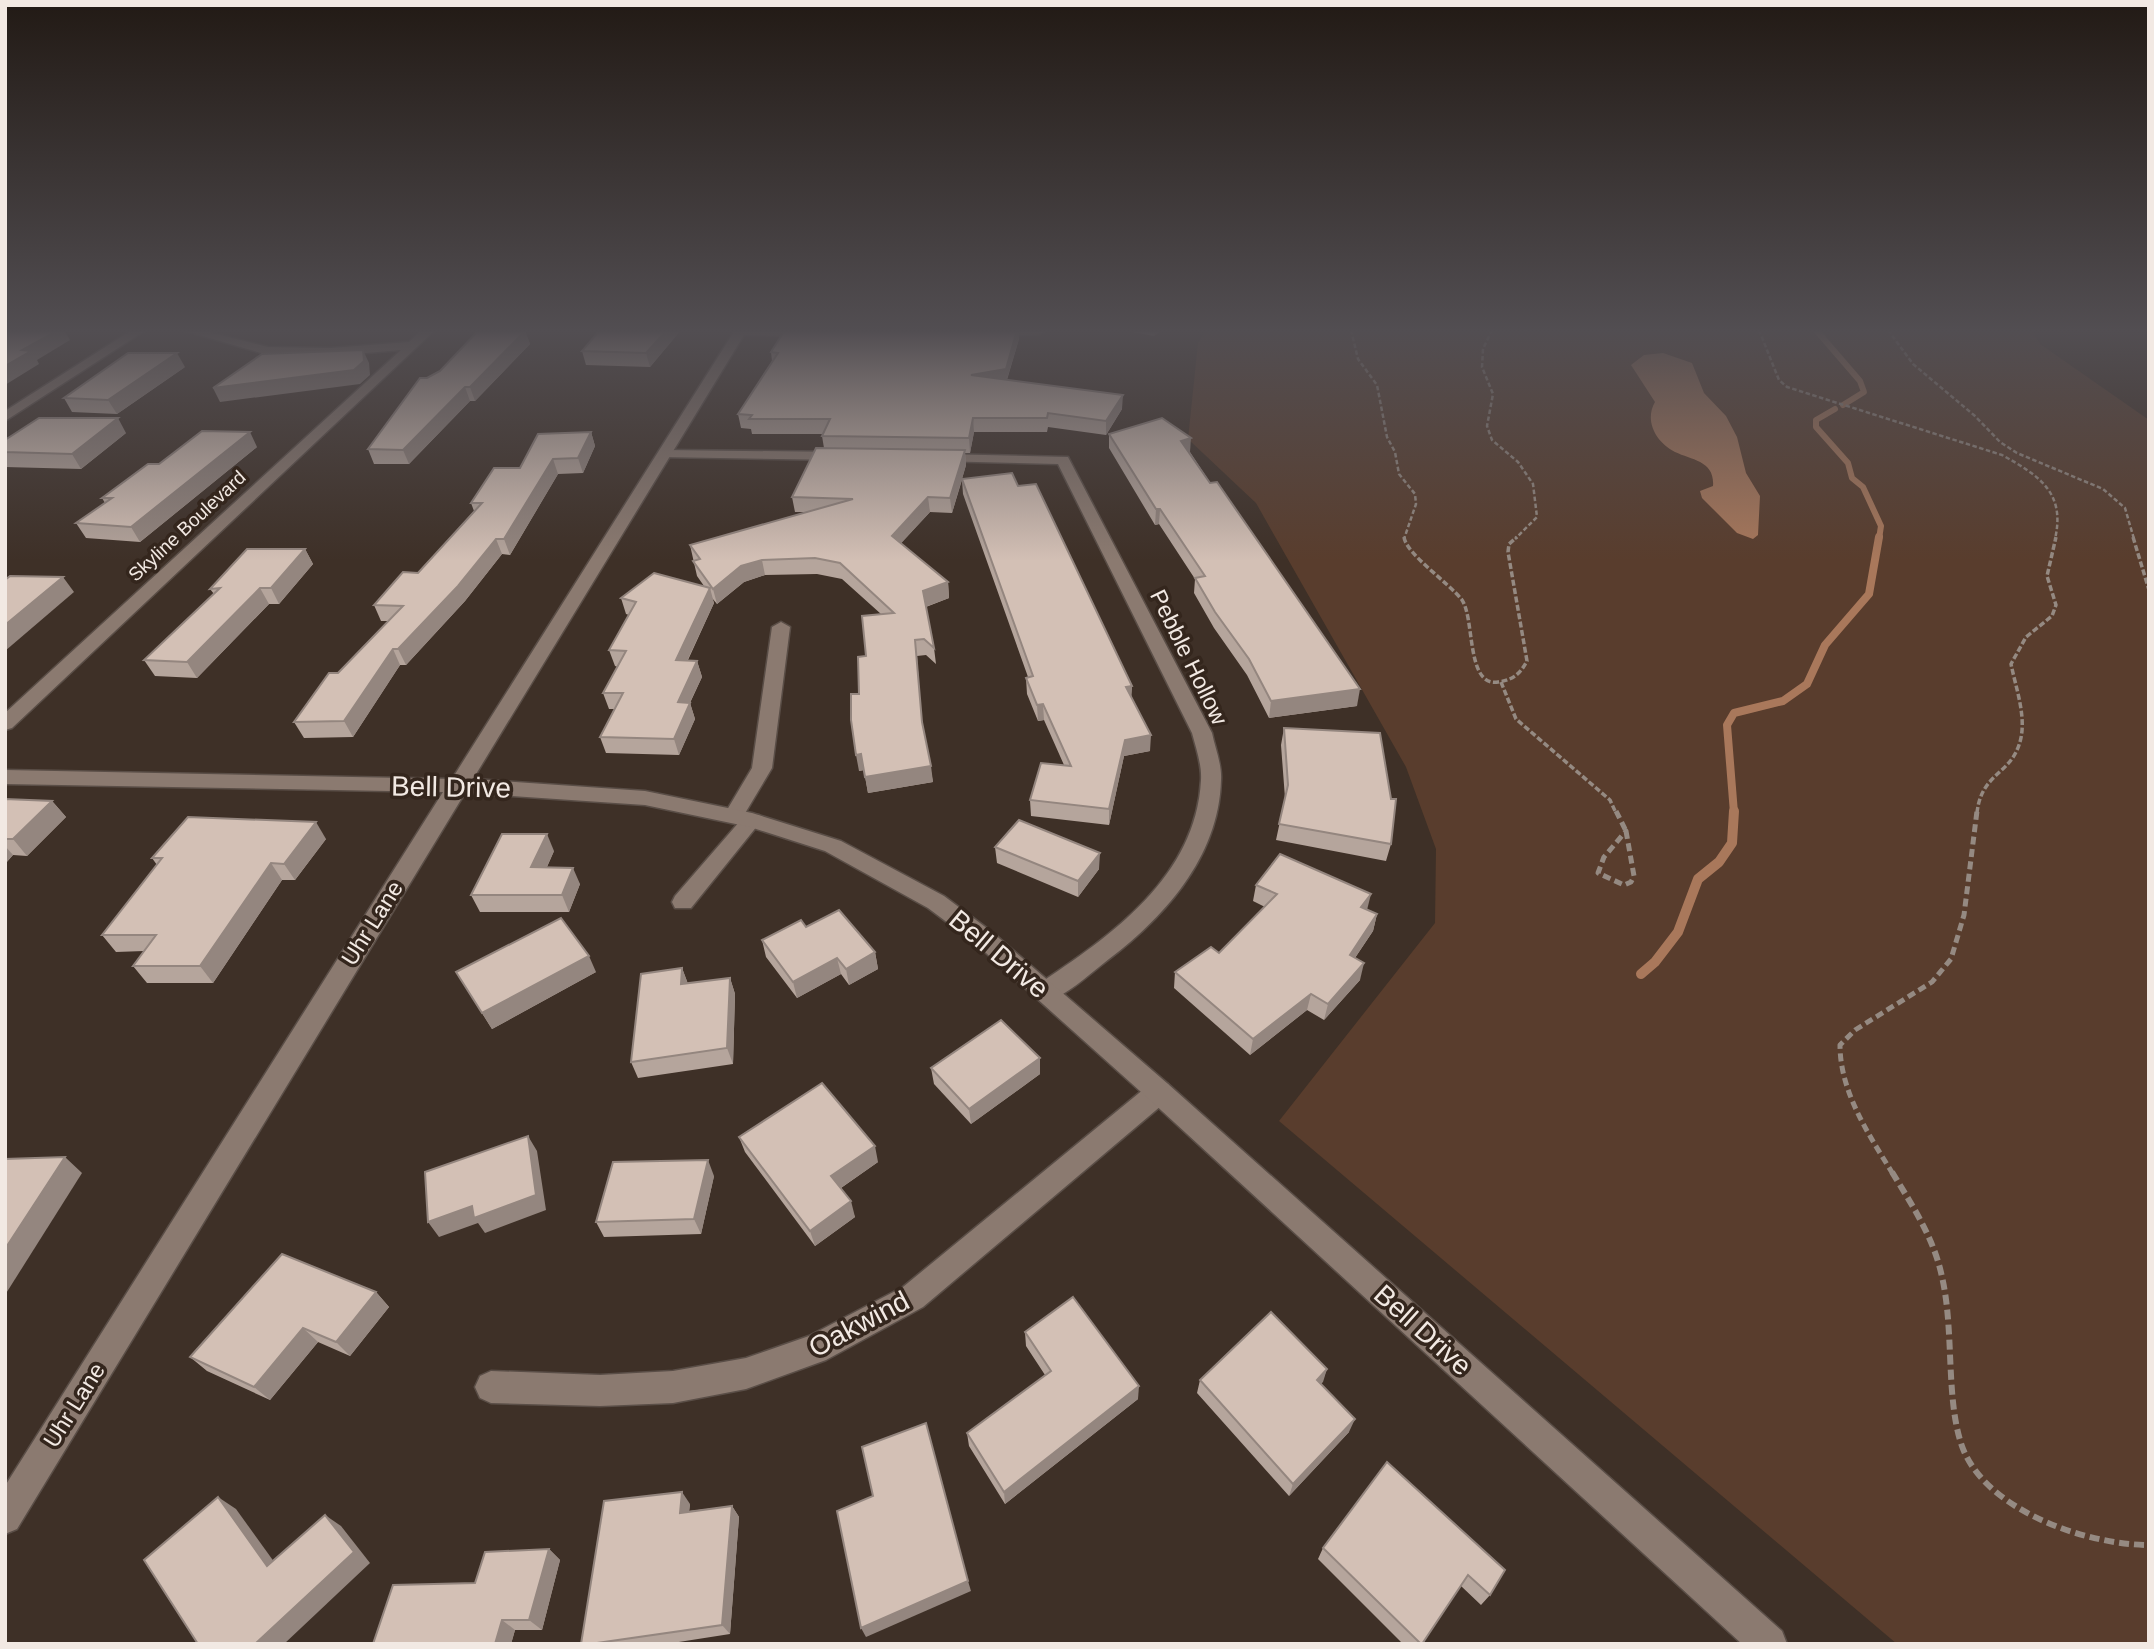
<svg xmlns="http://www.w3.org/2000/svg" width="2154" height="1649" font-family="Arial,sans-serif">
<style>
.green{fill:#593d2d}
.water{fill:#a9785b}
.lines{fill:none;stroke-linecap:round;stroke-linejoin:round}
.stream-far2{stroke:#a9785b;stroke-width:6}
.stream-far1{stroke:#a9785b;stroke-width:8}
.stream{stroke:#a9785b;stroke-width:10}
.minor-casing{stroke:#5a4e47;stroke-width:3}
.tertiary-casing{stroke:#5a4e47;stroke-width:3}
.path-far3{stroke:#958a82;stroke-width:2.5;stroke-dasharray:4.5 2.5;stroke-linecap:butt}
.path-far2{stroke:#958a82;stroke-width:3.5;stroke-dasharray:6 2.5;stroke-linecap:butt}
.path-far1{stroke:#958a82;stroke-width:5;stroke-dasharray:8 4.5;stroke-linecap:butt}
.path{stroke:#958a82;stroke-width:6;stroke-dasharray:10 5;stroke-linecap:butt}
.minor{fill:#8b7a70;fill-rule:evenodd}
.tertiary{fill:#8b7a70;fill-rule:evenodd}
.wall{fill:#b5a59c}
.shaded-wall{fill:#94867f}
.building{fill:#d3c0b5;stroke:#94867f;stroke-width:2}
.labels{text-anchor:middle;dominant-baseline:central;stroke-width:7;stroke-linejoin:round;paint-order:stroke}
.far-street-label{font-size:19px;fill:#f2e9e3;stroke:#34261d}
.street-label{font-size:23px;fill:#f2e9e3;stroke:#34261d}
.near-street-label{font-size:28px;fill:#f2e9e3;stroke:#34261d}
</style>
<rect width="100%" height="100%" fill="#3e3027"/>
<path class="green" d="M 1206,330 L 2032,330 L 2040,344 L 2149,420 L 2149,1644 L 1897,1644 L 1279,1121 L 1435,923 L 1436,849 L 1406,767 L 1256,503 L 1188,439 L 1198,343 Z"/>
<path class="water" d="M 1663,353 L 1692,363 L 1704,393 L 1726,416 L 1737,437 L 1746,473 L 1760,496 L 1758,535 L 1753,539 L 1737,533 L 1702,498 L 1700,491 L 1713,486 C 1715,461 1692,460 1675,452 C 1656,442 1644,421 1655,402 L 1631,365 L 1644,355 Z"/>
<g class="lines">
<g class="stream-far2">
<path d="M 1816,330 L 1860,381 L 1864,392 L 1843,405"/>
<path d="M 1835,409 L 1816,420 L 1816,427 L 1848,463 L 1852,478 L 1863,487 L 1881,526 L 1879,539"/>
</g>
<path class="stream-far1" d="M 1734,813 L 1727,725 L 1734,713 L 1783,701 L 1807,684 L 1825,645 L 1869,594 L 1879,537"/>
<path class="stream" d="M 1641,974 L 1655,962 L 1678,932 L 1698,879 L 1719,862 L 1732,843 L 1734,811"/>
<g class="minor-casing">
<g id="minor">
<path d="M 132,330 L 146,330 L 5,421 L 5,411 Z"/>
<path d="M 182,330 L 201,330 L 268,347 L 331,348 L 409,342 L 422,330 L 435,330 L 12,728 L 5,730 L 5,713 L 401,350 L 331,356 L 268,355 Z"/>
<path d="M 735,330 L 815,330 L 817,332 L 811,336 L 740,335 Z"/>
<path d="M 990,330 L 1046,330 L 1040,334 L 986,337 L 986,331 Z"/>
<path d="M 665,450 L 841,452 L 848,456 L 841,460 L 660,457 L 660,451 Z"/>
<path d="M 940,454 L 1068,457 L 1212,733 C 1215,748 1222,764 1221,780 C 1219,858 1163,919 1104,963 C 1086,977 1067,995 1046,1002 L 1037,999 L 1034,992 L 1037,985 C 1111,936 1196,877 1201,780 C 1202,765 1196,748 1192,733 L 1058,464 L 935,461 L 933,458 Z"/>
<path d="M 781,622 L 790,627 L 772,768 L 744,815 L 759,815 L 762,820 L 691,908 L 675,908 L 672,902 L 675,896 L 740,821 L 727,820 L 724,815 L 752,768 L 772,627 Z"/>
<path d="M 1159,1081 L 1168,1084 L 1172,1092 L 1168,1100 L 923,1307 L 826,1360 L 746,1389 L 673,1403 L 600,1406 L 491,1403 L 480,1398 L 475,1387 L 480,1376 L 491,1371 L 600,1375 L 673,1371 L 746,1358 L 809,1336 L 903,1287 L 1150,1084 Z"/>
</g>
</g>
<g class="tertiary-casing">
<path id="tertiary" d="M 735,330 L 747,330 L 473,779 L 645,791 L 752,813 L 841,841 L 944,896 L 992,932 L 1168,1084 L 1782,1631 L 1787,1644 L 1742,1644 L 1150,1100 L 976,944 L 928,908 L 825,851 L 750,827 L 645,805 L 465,793 L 17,1529 L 5,1534 L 5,1486 L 443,792 L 5,784 L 5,770 L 452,779 Z"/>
</g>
<g class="path-far3">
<path d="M 1351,330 L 1358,359 L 1377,385 L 1387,437 L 1395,452 L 1399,474 L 1415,494 L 1416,504 L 1404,539"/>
<path d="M 1492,330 L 1483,349 L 1482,367 L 1493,394 L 1487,426 L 1492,440 L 1518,462 L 1533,484 L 1537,517 L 1515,539"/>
<path d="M 1759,330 L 1779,380 L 1787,387 L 2002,455 C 2038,475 2066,492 2055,539"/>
<path d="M 1888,330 L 1913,364 L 1975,416 L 2000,442 L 2017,453 L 2103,489 L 2125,508 L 2134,539"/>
</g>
<g class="path-far2">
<path d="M 1404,537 C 1406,554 1448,582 1462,600 C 1475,619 1466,687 1498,682 C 1513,680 1520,674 1527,661 L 1508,552 L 1509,544 L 1517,537"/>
<path d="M 2133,537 L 2149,590"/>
<path d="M 1501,682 L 1516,719 L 1610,800 L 1616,813"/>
<path d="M 1977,813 C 1981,774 2009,775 2019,745 C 2028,720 2016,689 2011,664 L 2026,637 L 2052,616 L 2056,605 L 2047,576 L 2056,537"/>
</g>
<g class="path-far1">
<path d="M 1616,811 L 1626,831"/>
<path d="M 1626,831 L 1634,876 L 1631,882 L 1624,885 L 1598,873 L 1604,857 Z"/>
<path d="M 1893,1174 C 1869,1135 1840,1092 1840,1045 L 1855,1030 L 1932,982 L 1951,959 L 1964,915 L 1977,811"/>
</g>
<path class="path" d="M 1892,1172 C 1912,1205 1934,1238 1942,1277 C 1954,1329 1946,1392 1960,1440 C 1979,1509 2086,1545 2149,1545"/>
<use href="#minor" class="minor"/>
<use href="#tertiary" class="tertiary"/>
</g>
<g class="wall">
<path d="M 681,330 L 650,367 L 586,365 L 582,351 Z"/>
<path d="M 785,330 L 1018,330 L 1019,339 L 1007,380 L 1122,409 L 1106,435 L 1048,427 L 1047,432 L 974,432 L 970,453 L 965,453 L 966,465 L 962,479 L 1018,486 L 1132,686 L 1131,697 L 1150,751 L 1124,756 L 1109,825 L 1031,816 L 1030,800 L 1064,765 L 1044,720 L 1038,721 L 1027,694 L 1026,678 L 1028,677 L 963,494 L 962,480 L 952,513 L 930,512 L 901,543 L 948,582 L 949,598 L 926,607 L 934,648 L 936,664 L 926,655 L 917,656 L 922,726 L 933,782 L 868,793 L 864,770 L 859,771 L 859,694 L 866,656 L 881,614 L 842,579 L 817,574 L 765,575 L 744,582 L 717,604 L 712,598 L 714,603 L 688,660 L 697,661 L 702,677 L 690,703 L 695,719 L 679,755 L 606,753 L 600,737 L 615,709 L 609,709 L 603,693 L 618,667 L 615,666 L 609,650 L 629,615 L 626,614 L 621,598 L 704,586 L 697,576 L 690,545 L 807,512 L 795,512 L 792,497 L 824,448 L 822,436 L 823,434 L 752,434 L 751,429 L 741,428 L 738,414 L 772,361 L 771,352 Z"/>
<path d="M 1122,330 L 1162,330 L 1154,336 Z"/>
<path d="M 525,331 L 530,344 L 475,401 L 470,401 L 409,464 L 374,464 L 368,449 L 427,378 Z"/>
<path d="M 185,367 L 117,414 L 72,412 L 64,398 Z"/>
<path d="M 591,432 L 595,446 L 583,473 L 558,474 L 510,555 L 502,554 L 465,601 L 406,665 L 400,665 L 353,737 L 304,738 L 294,722 L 338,673 L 388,621 L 381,621 L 374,605 L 418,573 L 474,511 L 471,503 L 520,468 Z"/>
<path d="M 126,433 L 81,469 L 5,467 L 5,440 Z"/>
<path d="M 1109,434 L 1190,452 L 1357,706 L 1269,718 L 1247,675 L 1214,628 L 1194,593 L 1195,579 L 1159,524 L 1155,525 L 1109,448 Z"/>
<path d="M 257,447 L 140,542 L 86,538 L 76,523 L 105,503 L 102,498 L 159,464 Z"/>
<path d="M 305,549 L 313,564 L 279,604 L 269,604 L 197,678 L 155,676 L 144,660 L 214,594 L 210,589 Z"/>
<path d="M 1284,728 L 1391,844 L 1386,861 L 1276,840 L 1285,798 L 1281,745 Z"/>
<path d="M 5,799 L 52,801 L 66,817 L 27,856 L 13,855 L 5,864 Z"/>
<path d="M 326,839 L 295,880 L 282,880 L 213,983 L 147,983 L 133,966 L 144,951 L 116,952 L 102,935 L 157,865 L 152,858 Z"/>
<path d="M 995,847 L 1099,869 L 1078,897 L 997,863 Z"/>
<path d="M 554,851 L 547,867 L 580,884 L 569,912 L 480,912 L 471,895 Z"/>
<path d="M 1256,885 L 1367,910 L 1377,914 L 1373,931 L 1355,958 L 1360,980 L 1324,1020 L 1307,1010 L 1250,1055 L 1174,988 L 1175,972 L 1219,953 L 1265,907 L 1253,901 Z"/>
<path d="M 762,940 L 875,952 L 878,969 L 849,985 L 841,974 L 797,998 L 766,957 Z"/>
<path d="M 682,968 L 688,984 L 730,978 L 735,994 L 733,1064 L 638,1078 L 631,1062 Z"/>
<path d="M 456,972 L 596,972 L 492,1029 Z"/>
<path d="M 1040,1058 L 1040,1074 L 971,1124 L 934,1084 L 931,1068 Z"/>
<path d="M 739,1137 L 878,1162 L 841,1188 L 855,1217 L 815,1246 L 745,1152 Z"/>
<path d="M 714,1176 L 701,1234 L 604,1237 L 596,1222 Z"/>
<path d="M 376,1292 L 389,1307 L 350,1356 L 318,1342 L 270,1400 L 207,1371 L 190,1357 Z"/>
<path d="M 1025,1332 L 1138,1399 L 1005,1504 L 969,1446 L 967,1433 L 1045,1375 L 1026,1346 Z"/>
<path d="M 1327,1369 L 1321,1384 L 1349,1432 L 1289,1496 L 1197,1393 L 1200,1380 Z"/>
<path d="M 1387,1462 L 1490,1595 L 1481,1605 L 1461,1586 L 1422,1644 L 1403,1644 L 1318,1559 L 1323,1548 Z"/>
<path d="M 690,1504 L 689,1511 L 732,1506 L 739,1517 L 730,1634 L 666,1644 L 581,1644 Z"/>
<path d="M 549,1549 L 560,1560 L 542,1630 L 515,1630 L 511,1644 L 475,1583 Z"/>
</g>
<g class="shaded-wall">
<path d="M 58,330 L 64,330 L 70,340 L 37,360 L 39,364 L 5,385 L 5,366 L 22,350 Z"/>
<path d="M 667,330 L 681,330 L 650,367 L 646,353 Z"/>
<path d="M 1017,330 L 1018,330 L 1019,339 L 1006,382 L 971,375 Z"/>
<path d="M 1154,330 L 1162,330 L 1154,336 Z"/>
<path d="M 525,331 L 530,344 L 475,401 L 470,387 Z"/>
<path d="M 363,350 L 369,363 L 370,375 L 360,384 L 220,402 L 213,388 Z"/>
<path d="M 177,353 L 185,367 L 117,414 L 108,400 Z"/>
<path d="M 465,387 L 470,401 L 409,464 L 403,450 Z"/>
<path d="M 1123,395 L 1122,409 L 1106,435 L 1106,421 Z"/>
<path d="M 118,418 L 126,433 L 81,469 L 72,454 Z"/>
<path d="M 973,418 L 974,432 L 970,453 L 969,438 Z"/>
<path d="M 250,432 L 257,447 L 140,542 L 131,527 Z"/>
<path d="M 591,432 L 595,446 L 583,473 L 578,458 Z"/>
<path d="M 1191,438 L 1190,452 L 1180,455 L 1181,441 Z"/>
<path d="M 965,450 L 966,465 L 952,513 L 950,498 Z"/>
<path d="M 553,459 L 558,474 L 510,555 L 504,539 Z"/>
<path d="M 928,497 L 930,512 L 894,551 L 892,536 Z"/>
<path d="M 1156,509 L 1160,509 L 1159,524 L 1155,525 Z"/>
<path d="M 496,539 L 502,554 L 465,601 L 406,665 L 398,649 Z"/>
<path d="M 305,549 L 313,564 L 279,604 L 271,588 Z"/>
<path d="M 762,560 L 765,575 L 744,582 L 717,604 L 713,589 L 741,566 Z"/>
<path d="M 63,577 L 74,592 L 5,651 L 5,625 Z"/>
<path d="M 948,582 L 949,598 L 925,607 L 923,591 Z"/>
<path d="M 260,588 L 269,604 L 197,678 L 187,662 Z"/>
<path d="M 710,588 L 714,603 L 680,676 L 676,660 Z"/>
<path d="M 393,649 L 400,665 L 353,737 L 344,721 Z"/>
<path d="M 697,661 L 702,677 L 682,719 L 678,702 Z"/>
<path d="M 1132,686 L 1131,702 L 1126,687 Z"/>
<path d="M 1360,689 L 1357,706 L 1269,718 L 1271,701 Z"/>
<path d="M 690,703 L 695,719 L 679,755 L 674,739 Z"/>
<path d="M 1043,704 L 1044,720 L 1038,721 L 1037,705 Z"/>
<path d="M 1151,735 L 1150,751 L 1124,756 L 1109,825 L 1109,809 L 1125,740 Z"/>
<path d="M 861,754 L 864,770 L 859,771 L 856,755 Z"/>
<path d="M 931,766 L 933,782 L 868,793 L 865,777 Z"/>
<path d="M 52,801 L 66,817 L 27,856 L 13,839 Z"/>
<path d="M 316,822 L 326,839 L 295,880 L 284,864 Z"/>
<path d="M 547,834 L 554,851 L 539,884 L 531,867 Z"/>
<path d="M 5,846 L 13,855 L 5,864 Z"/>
<path d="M 1100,853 L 1099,869 L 1078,897 L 1078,881 Z"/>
<path d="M 271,863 L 282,880 L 213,983 L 200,966 Z"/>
<path d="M 573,868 L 580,884 L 569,912 L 562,895 Z"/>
<path d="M 1371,894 L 1367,910 L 1361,907 Z"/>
<path d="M 1377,914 L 1373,931 L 1346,971 L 1350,955 Z"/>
<path d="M 875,952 L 878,969 L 849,985 L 846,969 Z"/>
<path d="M 589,956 L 596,972 L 492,1029 L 482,1013 Z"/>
<path d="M 837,958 L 841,974 L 797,998 L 793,982 Z"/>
<path d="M 1364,963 L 1360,980 L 1324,1020 L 1328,1004 Z"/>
<path d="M 682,968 L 688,984 L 681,984 Z"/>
<path d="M 730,978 L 735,994 L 733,1064 L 727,1048 Z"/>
<path d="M 1311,994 L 1307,1010 L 1250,1055 L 1253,1039 Z"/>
<path d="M 1040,1058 L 1040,1074 L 971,1124 L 969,1109 Z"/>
<path d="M 528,1136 L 537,1151 L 546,1210 L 485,1233 L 478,1223 L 439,1237 L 428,1222 Z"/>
<path d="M 875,1146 L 878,1162 L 835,1192 L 831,1176 Z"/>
<path d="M 65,1157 L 82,1173 L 5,1295 L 5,1249 Z"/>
<path d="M 708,1160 L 714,1176 L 701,1234 L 694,1219 Z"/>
<path d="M 851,1201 L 855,1217 L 815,1246 L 810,1231 Z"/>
<path d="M 376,1292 L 389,1307 L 350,1356 L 336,1342 Z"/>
<path d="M 303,1328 L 318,1342 L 270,1400 L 254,1387 Z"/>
<path d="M 1327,1369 L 1323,1382 L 1312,1393 L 1317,1380 Z"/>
<path d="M 1139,1386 L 1138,1399 L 1005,1504 L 1004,1492 Z"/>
<path d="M 1355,1419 L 1349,1432 L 1289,1496 L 1293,1484 Z"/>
<path d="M 682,1492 L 690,1504 L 688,1524 L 680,1513 Z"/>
<path d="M 218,1497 L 236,1509 L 285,1577 L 267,1566 Z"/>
<path d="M 732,1506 L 739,1517 L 730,1634 L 722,1625 Z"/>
<path d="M 325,1515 L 341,1526 L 370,1563 L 284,1644 L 255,1644 Z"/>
<path d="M 549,1549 L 560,1560 L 542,1630 L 529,1620 Z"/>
<path d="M 968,1581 L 971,1591 L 866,1637 L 861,1628 Z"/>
<path d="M 502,1620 L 515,1630 L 511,1644 L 495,1644 Z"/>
</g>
<g class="building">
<path d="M 5,330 L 58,330 L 22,350 L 31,351 L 5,366 Z"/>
<path d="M 600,330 L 667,330 L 646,353 L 582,351 Z"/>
<path d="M 785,330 L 1017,330 L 1006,369 L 971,375 L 1123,395 L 1106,421 L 1048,413 L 1047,418 L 973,418 L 969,438 L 822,436 L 830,419 L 749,419 L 752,415 L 738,414 L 778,353 L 771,352 Z"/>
<path d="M 478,331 L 525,331 L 470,387 L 465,387 L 403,450 L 368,449 L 420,378 L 427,378 L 440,371 Z"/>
<path d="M 363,350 L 364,361 L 354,370 L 213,388 L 262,354 Z"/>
<path d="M 128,353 L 177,353 L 108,400 L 64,398 Z"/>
<path d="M 39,418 L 118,418 L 72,454 L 5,452 L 5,440 Z"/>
<path d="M 1162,418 L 1191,438 L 1181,441 L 1210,483 L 1217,482 L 1360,689 L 1271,701 L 1249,659 L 1215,612 L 1195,578 L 1205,576 L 1160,509 L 1156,509 L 1109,434 Z"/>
<path d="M 202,431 L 250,432 L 131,527 L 76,523 L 112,498 L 102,498 L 148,464 L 159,464 Z"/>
<path d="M 591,432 L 578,458 L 553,459 L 504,539 L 496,539 L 458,586 L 398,649 L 393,649 L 344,721 L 294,722 L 329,673 L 338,673 L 403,606 L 374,605 L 403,572 L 418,573 L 482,503 L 471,503 L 494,468 L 520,468 L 538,434 Z"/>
<path d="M 816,448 L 965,450 L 950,498 L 928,497 L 892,536 L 948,582 L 923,591 L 934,648 L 924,639 L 915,640 L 922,722 L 931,766 L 865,777 L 861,754 L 856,755 L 851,720 L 851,694 L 859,694 L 858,657 L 866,656 L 862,616 L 894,613 L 840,563 L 815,558 L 762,560 L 741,566 L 713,589 L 693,561 L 700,559 L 690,545 L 853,499 L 792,497 Z"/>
<path d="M 1012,473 L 1018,486 L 1036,484 L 1132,686 L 1126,687 L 1151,735 L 1125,740 L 1109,809 L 1030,800 L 1041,763 L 1071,766 L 1043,704 L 1037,705 L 1026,678 L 1033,676 L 962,479 Z"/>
<path d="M 247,549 L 305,549 L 271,588 L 260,588 L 187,662 L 144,660 L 220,588 L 210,589 Z"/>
<path d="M 654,573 L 710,588 L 676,660 L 697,661 L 678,702 L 690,703 L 674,739 L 600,737 L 623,693 L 603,693 L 626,651 L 609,650 L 636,602 L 621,598 Z"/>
<path d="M 10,576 L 63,577 L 5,625 L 5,580 Z"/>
<path d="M 1284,728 L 1380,733 L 1391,799 L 1396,799 L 1391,844 L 1279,824 L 1288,785 Z"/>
<path d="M 5,799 L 52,801 L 13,839 L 5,839 Z"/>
<path d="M 188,817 L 316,822 L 284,864 L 271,863 L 200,966 L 133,966 L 156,935 L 102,935 L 162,858 L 152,858 Z"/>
<path d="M 1019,820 L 1100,853 L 1078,881 L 995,847 Z"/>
<path d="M 502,834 L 547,834 L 531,867 L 573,868 L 562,895 L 471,895 Z"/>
<path d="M 1280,854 L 1371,894 L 1361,907 L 1377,914 L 1350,955 L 1364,963 L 1328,1004 L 1311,994 L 1253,1039 L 1175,972 L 1211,947 L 1219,953 L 1277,894 L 1256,885 Z"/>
<path d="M 839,910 L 875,952 L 846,969 L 837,958 L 793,982 L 762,940 L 801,920 L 806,927 Z"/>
<path d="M 561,918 L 589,956 L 482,1013 L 456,972 Z"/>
<path d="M 682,968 L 681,984 L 730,978 L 727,1048 L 631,1062 L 641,974 Z"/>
<path d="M 1001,1020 L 1040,1058 L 969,1109 L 931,1068 Z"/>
<path d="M 822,1083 L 875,1146 L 831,1176 L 851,1201 L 810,1231 L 739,1137 Z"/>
<path d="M 528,1136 L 536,1195 L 474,1218 L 472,1206 L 428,1222 L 425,1172 Z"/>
<path d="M 65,1157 L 5,1249 L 5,1159 Z"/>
<path d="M 708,1160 L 694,1219 L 596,1222 L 613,1162 Z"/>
<path d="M 282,1254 L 376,1292 L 336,1342 L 303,1328 L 254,1387 L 190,1357 Z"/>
<path d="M 1073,1297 L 1139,1386 L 1004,1492 L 967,1433 L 1051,1371 L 1025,1332 Z"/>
<path d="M 1271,1312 L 1327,1369 L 1317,1380 L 1355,1419 L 1293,1484 L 1200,1380 Z"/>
<path d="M 926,1423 L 968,1581 L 861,1628 L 837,1511 L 873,1496 L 862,1447 Z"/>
<path d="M 1387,1462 L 1505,1570 L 1490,1595 L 1468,1575 L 1422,1644 L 1421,1644 L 1323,1548 Z"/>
<path d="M 682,1492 L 680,1513 L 732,1506 L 722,1625 L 590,1644 L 581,1644 L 604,1501 Z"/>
<path d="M 218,1497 L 267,1566 L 325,1515 L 354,1552 L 255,1644 L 198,1644 L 144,1560 Z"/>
<path d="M 549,1549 L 529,1620 L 502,1620 L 495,1644 L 373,1644 L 393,1585 L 475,1583 L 485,1552 Z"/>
</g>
<linearGradient id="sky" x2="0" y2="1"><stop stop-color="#221a15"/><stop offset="0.59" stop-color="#524e52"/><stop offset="1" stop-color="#524e52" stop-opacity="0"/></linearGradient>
<rect width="2154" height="561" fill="url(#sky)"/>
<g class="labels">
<g class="far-street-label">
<text transform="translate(187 526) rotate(-43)">Skyline Boulevard</text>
</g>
<g class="street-label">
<text transform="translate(1189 657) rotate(64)">Pebble Hollow</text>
<text transform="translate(372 923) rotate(-58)">Uhr Lane</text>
<text transform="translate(74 1405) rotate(-58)">Uhr Lane</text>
</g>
<g class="near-street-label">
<text transform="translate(451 787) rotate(1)">Bell Drive</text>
<text transform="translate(999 954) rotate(40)">Bell Drive</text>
<text transform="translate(859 1324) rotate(-28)">Oakwind</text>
<text transform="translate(1423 1330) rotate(42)">Bell Drive</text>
</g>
</g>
<rect width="2154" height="1649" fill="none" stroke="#f2e9e3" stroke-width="14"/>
</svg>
